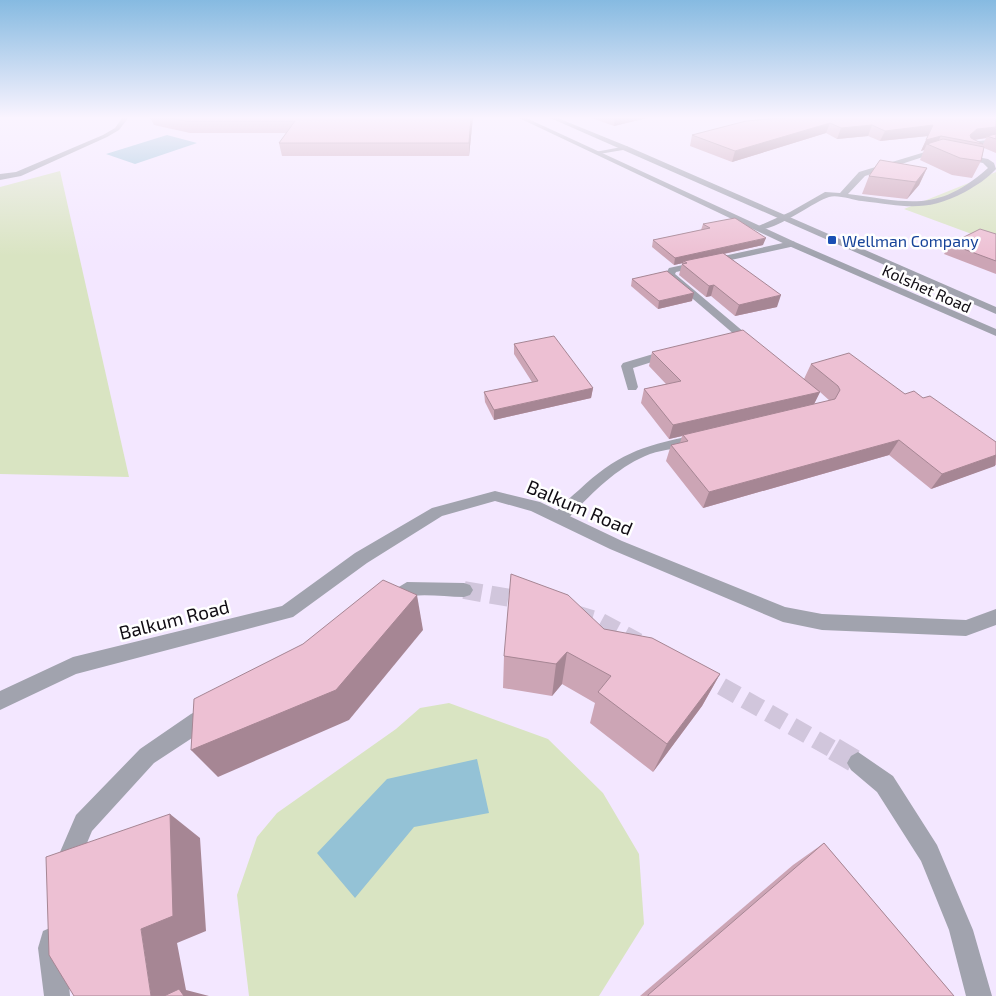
<svg xmlns="http://www.w3.org/2000/svg" width="996" height="996" font-family="'Exo 2',sans-serif">
<style>
.green{fill:#d9e4c2}
.water{fill:#94c2d6}
.lines{fill:none;stroke-linecap:round;stroke-linejoin:round}
.minor-tunnel-far1{stroke:#d1c6dc;stroke-width:18;stroke-dasharray:18 9;stroke-linecap:butt}
.minor-tunnel{stroke:#d1c6dc;stroke-width:23;stroke-dasharray:23 12;stroke-linecap:butt}
.minor{fill:#a1a3ae;fill-rule:evenodd}
.tertiary{fill:#a1a3ae;fill-rule:evenodd}
.wall{fill:#cca5b5;fill-rule:evenodd}
.shaded-wall{fill:#a68694}
.building{fill:#edc0d3;stroke:#a68694}
.transit-dot{fill:#1a4fb4;stroke:#fff;stroke-width:2}
.labels{text-anchor:middle;dominant-baseline:central;stroke-width:5;stroke-linejoin:round;paint-order:stroke}
.far-transit-label{font-size:16px;fill:#164399;stroke:#fff;text-anchor:start}
.far-street-label{font-size:16px;fill:#100c13;stroke:#fff}
.street-label{font-size:19px;fill:#100c13;stroke:#fff}
</style>
<rect width="100%" height="100%" fill="#f3e7ff"/>
<g class="green">
<path d="M 60,171 L 129,477 L 0,474 L 0,187 Z"/>
<path d="M 996,172 L 996,243 L 904,209 Z"/>
<path d="M 449,703 L 548,739 L 603,793 L 639,854 L 644,924 L 599,996 L 249,996 L 237,895 L 257,837 L 277,813 L 396,729 L 420,708 Z"/>
</g>
<g class="water">
<path d="M 167,135 L 197,143 L 135,164 L 106,154 Z"/>
<path d="M 477,759 L 489,813 L 414,827 L 355,898 L 317,853 L 387,779 Z"/>
</g>
<g class="lines">
<g class="minor-tunnel-far1">
<path d="M 464,590 L 528,601"/>
<path d="M 575,614 L 599,621 L 638,642"/>
<path d="M 698,673 L 836,751"/>
</g>
<path class="minor-tunnel" d="M 834,749 L 858,763"/>
<g class="minor">
<path d="M 123,117 L 129,117 L 119,130 L 107,137 L 21,176 L 0,180 L 0,174 L 16,172 L 103,135 L 115,128 Z"/>
<path d="M 996,139 L 996,143 L 976,145 L 974,147 L 977,149 L 977,151 L 966,147 L 972,142 Z"/>
<path d="M 627,146 L 629,149 L 599,154 L 595,152 Z"/>
<path d="M 935,149 L 988,159 L 994,163 L 996,169 C 987,179 977,185 965,192 C 925,213 905,206 862,201 C 853,200 837,194 829,197 C 814,201 766,238 754,228 L 790,212 L 825,192 L 840,193 L 859,172 ZM 935,153 L 983,163 L 988,168 C 937,213 910,202 848,194 L 865,176 Z"/>
<path d="M 792,241 L 795,242 L 795,246 L 676,272 L 675,274 L 757,343 L 757,347 L 749,347 L 665,275 L 669,268 Z"/>
<path d="M 670,349 L 676,353 L 674,355 L 633,368 L 638,387 L 636,390 L 628,390 L 621,366 L 623,363 Z"/>
<path d="M 691,436 L 696,438 L 698,441 L 696,444 C 681,448 665,449 650,454 C 616,467 589,496 565,522 L 555,522 L 552,518 C 558,507 570,498 579,490 C 616,455 641,446 691,436 Z"/>
<path d="M 407,582 L 464,583 L 470,585 L 473,590 L 470,595 L 464,597 C 447,597 428,594 412,596 C 401,598 397,611 384,606 L 381,601 L 384,596 Z"/>
<path d="M 211,704 L 218,707 L 221,714 L 218,721 L 154,763 L 92,831 L 74,874 L 66,878 L 58,874 L 54,866 L 76,815 L 140,749 L 191,714 Z"/>
<path d="M 858,752 L 893,776 L 937,845 L 973,930 L 992,996 L 966,996 L 949,930 L 921,861 L 877,792 L 851,770 L 847,763 L 851,756 Z"/>
<path d="M 52,927 L 61,931 L 65,940 L 70,996 L 44,996 L 38,948 L 43,931 Z"/>
</g>
<g class="tertiary">
<path d="M 517,117 L 524,117 L 795,242 L 996,329 L 996,336 L 789,246 Z"/>
<path d="M 548,117 L 555,117 L 629,147 L 996,307 L 996,314 Z"/>
<path d="M 495,491 L 540,502 L 622,541 L 785,607 L 822,614 L 966,620 L 996,609 L 996,625 L 966,636 L 822,630 L 783,622 L 610,549 L 531,511 L 495,501 L 442,516 L 367,563 L 293,617 L 76,674 L 0,710 L 0,691 L 73,657 L 282,606 L 355,553 L 432,508 Z"/>
</g>
</g>
<g class="wall">
<path d="M 150,117 L 473,117 L 469,156 L 282,156 L 279,143 L 286,133 L 190,133 L 154,125 Z"/>
<path d="M 589,117 L 651,117 L 614,126 Z"/>
<path d="M 793,117 L 996,117 L 996,153 L 984,148 L 981,161 L 972,178 L 952,175 L 920,160 L 924,150 L 921,151 L 928,136 L 880,141 L 868,136 L 837,139 L 826,133 L 732,162 L 690,146 L 692,135 ZM 986,138 L 983,144 L 975,140 Z"/>
<path d="M 927,168 L 919,185 L 907,199 L 862,194 L 869,176 Z"/>
<path d="M 703,224 L 763,245 L 724,254 L 777,307 L 735,316 L 711,296 L 706,297 L 679,275 L 682,264 L 683,263 L 674,265 L 652,247 L 653,240 L 701,230 Z"/>
<path d="M 996,234 L 996,274 L 944,254 L 950,244 Z"/>
<path d="M 632,279 L 692,301 L 658,309 L 631,286 Z"/>
<path d="M 514,344 L 593,388 L 591,398 L 494,420 L 485,402 L 484,392 L 532,382 L 514,354 Z"/>
<path d="M 652,352 L 804,379 L 811,364 L 905,394 L 923,398 L 996,442 L 996,465 L 931,489 L 889,455 L 703,508 L 666,461 L 671,445 L 680,443 L 682,436 L 669,439 L 641,403 L 644,389 L 666,384 L 649,366 ZM 820,392 L 830,401 L 814,404 Z"/>
<path d="M 604,629 L 720,674 L 702,706 L 653,772 L 590,723 L 595,703 L 562,684 L 552,696 L 503,688 L 504,656 Z"/>
<path d="M 824,843 L 954,996 L 640,996 L 793,865 Z"/>
</g>
<g class="shaded-wall">
<path d="M 471,117 L 473,117 L 469,156 L 469,143 Z"/>
<path d="M 615,117 L 651,117 L 614,126 Z"/>
<path d="M 830,123 L 826,133 L 732,162 L 735,151 Z"/>
<path d="M 872,125 L 868,136 L 837,139 L 841,128 Z"/>
<path d="M 933,125 L 928,136 L 880,141 L 885,131 Z"/>
<path d="M 996,127 L 996,137 L 987,136 L 986,138 L 972,140 L 970,135 L 977,129 Z"/>
<path d="M 941,136 L 935,147 L 927,144 L 924,150 L 921,151 L 926,140 Z"/>
<path d="M 927,168 L 919,185 L 907,199 L 916,182 Z"/>
<path d="M 766,238 L 763,245 L 686,262 L 684,261 L 683,263 L 674,265 L 675,258 Z"/>
<path d="M 714,285 L 711,296 L 706,297 L 709,286 Z"/>
<path d="M 694,293 L 692,301 L 658,309 L 659,301 Z"/>
<path d="M 781,295 L 777,307 L 735,316 L 739,305 Z"/>
<path d="M 593,388 L 591,398 L 494,420 L 494,410 Z"/>
<path d="M 820,392 L 813,406 L 683,435 L 682,436 L 669,439 L 673,425 Z"/>
<path d="M 899,440 L 889,455 L 703,508 L 709,492 Z"/>
<path d="M 996,455 L 995,466 L 931,489 L 942,474 Z"/>
<path d="M 417,595 L 423,630 L 349,720 L 218,777 L 191,750 Z"/>
<path d="M 567,652 L 562,684 L 552,696 L 556,664 Z"/>
<path d="M 720,674 L 702,706 L 653,772 L 667,744 Z"/>
<path d="M 170,814 L 200,838 L 206,931 L 177,943 L 186,990 L 209,996 L 151,996 L 141,929 Z"/>
</g>
<g class="building">
<path d="M 164,117 L 471,117 L 469,143 L 279,143 L 295,121 L 186,121 Z"/>
<path d="M 793,117 L 996,117 L 996,127 L 977,129 L 970,135 L 971,138 L 983,144 L 941,136 L 926,140 L 933,125 L 885,131 L 872,125 L 841,128 L 830,123 L 735,151 L 692,135 L 746,121 Z"/>
<path d="M 996,134 L 996,139 L 987,136 Z"/>
<path d="M 943,139 L 984,147 L 981,161 L 960,158 L 927,144 Z"/>
<path d="M 880,160 L 927,168 L 916,182 L 869,176 Z"/>
<path d="M 735,218 L 766,238 L 675,258 L 653,240 L 710,228 L 703,224 Z"/>
<path d="M 980,229 L 996,234 L 996,261 L 950,244 Z"/>
<path d="M 723,253 L 781,295 L 739,305 L 714,285 L 709,286 L 682,264 L 687,263 L 684,261 Z"/>
<path d="M 667,271 L 694,293 L 659,301 L 632,279 Z"/>
<path d="M 743,330 L 820,392 L 673,425 L 644,389 L 681,381 L 652,352 Z"/>
<path d="M 554,336 L 593,388 L 494,410 L 484,392 L 538,381 L 514,344 Z"/>
<path d="M 849,353 L 905,394 L 914,391 L 923,398 L 930,396 L 996,442 L 996,455 L 942,474 L 899,440 L 709,492 L 671,445 L 688,441 L 683,435 L 835,399 L 840,390 L 838,386 L 811,364 Z"/>
<path d="M 511,574 L 568,595 L 604,629 L 652,638 L 720,674 L 667,744 L 598,692 L 611,676 L 567,652 L 556,664 L 504,656 Z"/>
<path d="M 383,580 L 417,595 L 336,690 L 191,750 L 194,699 L 303,644 Z"/>
<path d="M 170,814 L 173,916 L 141,929 L 151,996 L 74,996 L 49,955 L 46,857 Z"/>
<path d="M 824,843 L 954,996 L 648,996 L 648,995 Z"/>
<path d="M 179,989 L 184,996 L 164,996 Z"/>
</g>
<linearGradient id="sky" x2="0" y2="1"><stop stop-color="#86bae1"/><stop offset="0.46" stop-color="#faf4ff"/><stop offset="1" stop-color="#faf4ff" stop-opacity="0"/></linearGradient>
<rect width="996" height="256" fill="url(#sky)"/>
<rect class="transit-dot" x="827" y="235" width="10" height="10" rx="2.5"/>
<g class="labels">
<g class="far-transit-label">
<text x="842" y="240">Wellman Company</text>
</g>
<g class="far-street-label">
<text transform="translate(927 288) rotate(24)">Kolshet Road</text>
</g>
<g class="street-label">
<text transform="translate(580 507) rotate(23)">Balkum Road</text>
<text transform="translate(174 619) rotate(-14)">Balkum Road</text>
</g>
</g>
</svg>
